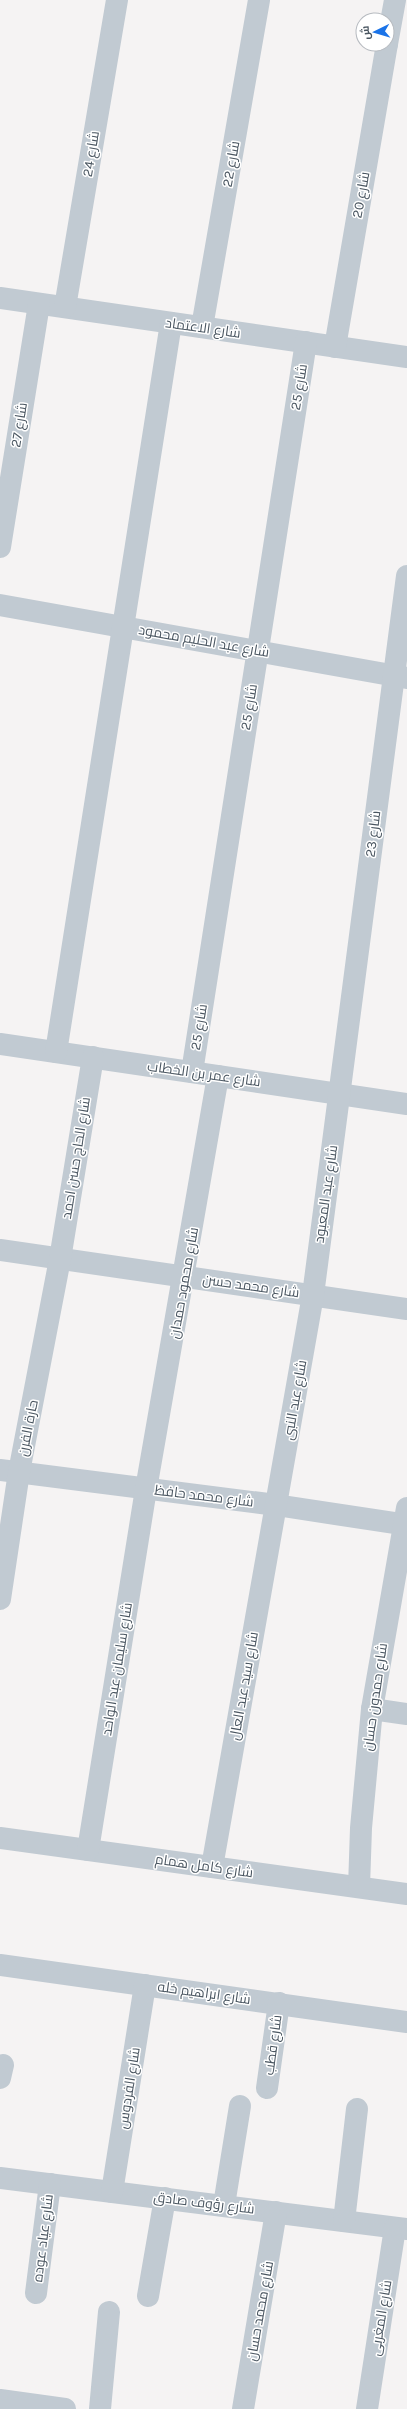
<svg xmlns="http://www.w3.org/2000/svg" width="407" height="2409" font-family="Karla,Cairo,sans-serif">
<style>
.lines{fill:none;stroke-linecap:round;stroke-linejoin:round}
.minor{stroke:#c1cad2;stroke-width:22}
.labels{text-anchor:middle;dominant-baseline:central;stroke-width:3;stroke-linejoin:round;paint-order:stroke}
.street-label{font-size:14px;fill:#4a5661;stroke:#fff}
</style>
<rect width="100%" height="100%" fill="#f5f3f3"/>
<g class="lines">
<g class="minor">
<path d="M 387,44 L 395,0"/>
<path d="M 0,298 L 407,357"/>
<path d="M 65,307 L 117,0"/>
<path d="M 202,327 L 259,0"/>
<path d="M 335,347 L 387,44"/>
<path d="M 0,547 L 39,304"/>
<path d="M 0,605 L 407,678"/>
<path d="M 0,1044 L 407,1104"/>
<path d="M 56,1052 L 171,323"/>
<path d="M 192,1072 L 306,342"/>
<path d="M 0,1250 L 407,1309"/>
<path d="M 0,1470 L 276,1505 L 407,1525"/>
<path d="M 0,1599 L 19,1472 L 60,1259 L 93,1057"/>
<path d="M 372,1709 L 407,1714"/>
<path d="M 0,1838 L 407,1894"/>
<path d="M 88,1850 L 146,1489 L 218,1076"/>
<path d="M 212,1867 L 313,1295 L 407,576"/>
<path d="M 359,1887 L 361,1828 L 372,1709 L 407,1508"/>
<path d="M 0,1965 L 407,2022"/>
<path d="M 0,2078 L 3,2065"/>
<path d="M 267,2088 L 279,2003"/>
<path d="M 0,2178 L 407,2229"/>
<path d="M 112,2192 L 145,1985"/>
<path d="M 224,2205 L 240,2106"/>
<path d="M 344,2221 L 357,2109"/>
<path d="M 36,2293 L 50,2184"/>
<path d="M 148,2296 L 165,2198"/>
<path d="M 0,2400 L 65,2409"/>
<path d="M 100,2409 L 109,2312"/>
<path d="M 243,2409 L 276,2212"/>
<path d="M 367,2409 L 395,2228"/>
</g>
</g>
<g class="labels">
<g class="street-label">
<text transform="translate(91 154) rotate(-81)">شارع 24</text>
<text transform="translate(231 164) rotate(-80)">شارع 22</text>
<text transform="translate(361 195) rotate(-80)">شارع 20</text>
<text transform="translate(203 328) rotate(8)">شارع الاعتماد</text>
<text transform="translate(299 387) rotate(-81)">شارع 25</text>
<text transform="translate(19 425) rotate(-81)">شارع 27</text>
<text transform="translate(204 641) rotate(10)">شارع عبد الحليم محمود</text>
<text transform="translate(249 707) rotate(-81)">شارع 25</text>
<text transform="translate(373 834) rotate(-83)">شارع 23</text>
<text transform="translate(199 1027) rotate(-81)">شارع 25</text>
<text transform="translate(204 1074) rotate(8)">شارع عمر بن الخطاب</text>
<text transform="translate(76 1158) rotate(-81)">شارع الحاج حسن احمد</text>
<text transform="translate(326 1194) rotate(-82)">شارع عبد المعبود</text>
<text transform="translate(184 1283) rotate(-80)">شارع محمود حمدان</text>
<text transform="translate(251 1286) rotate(8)">شارع محمد حسن</text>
<text transform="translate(295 1400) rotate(-80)">شارع عبد النبى</text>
<text transform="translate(28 1428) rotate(-79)">حارة الفرن</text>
<text transform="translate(204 1496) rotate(7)">شارع محمد حافظ</text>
<text transform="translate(117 1669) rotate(-81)">شارع سليمان عبد الواحد</text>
<text transform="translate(244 1686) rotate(-80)">شارع سيد عبد العال</text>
<text transform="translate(375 1697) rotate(-82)">شارع حمدون حسان</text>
<text transform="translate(204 1866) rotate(8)">شارع كامل همام</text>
<text transform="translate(204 1993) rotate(8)">شارع ابراهيم خله</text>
<text transform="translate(273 2045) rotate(-82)">شارع قطب</text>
<text transform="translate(129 2088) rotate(-81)">شارع الفردوس</text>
<text transform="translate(204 2203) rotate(7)">شارع رؤوف صادق</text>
<text transform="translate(43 2238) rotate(-83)">شارع عياد عوده</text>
<text transform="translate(260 2311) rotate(-80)">شارع محمد حسان</text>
<text transform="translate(381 2318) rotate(-81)">شارع المغربى</text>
</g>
</g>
<g transform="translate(375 32) rotate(265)"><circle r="19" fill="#ffffff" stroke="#b7bbc0"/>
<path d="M0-3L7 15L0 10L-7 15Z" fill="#1a73e8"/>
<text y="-6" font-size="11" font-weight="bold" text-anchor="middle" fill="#4a5661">ش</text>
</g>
</svg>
